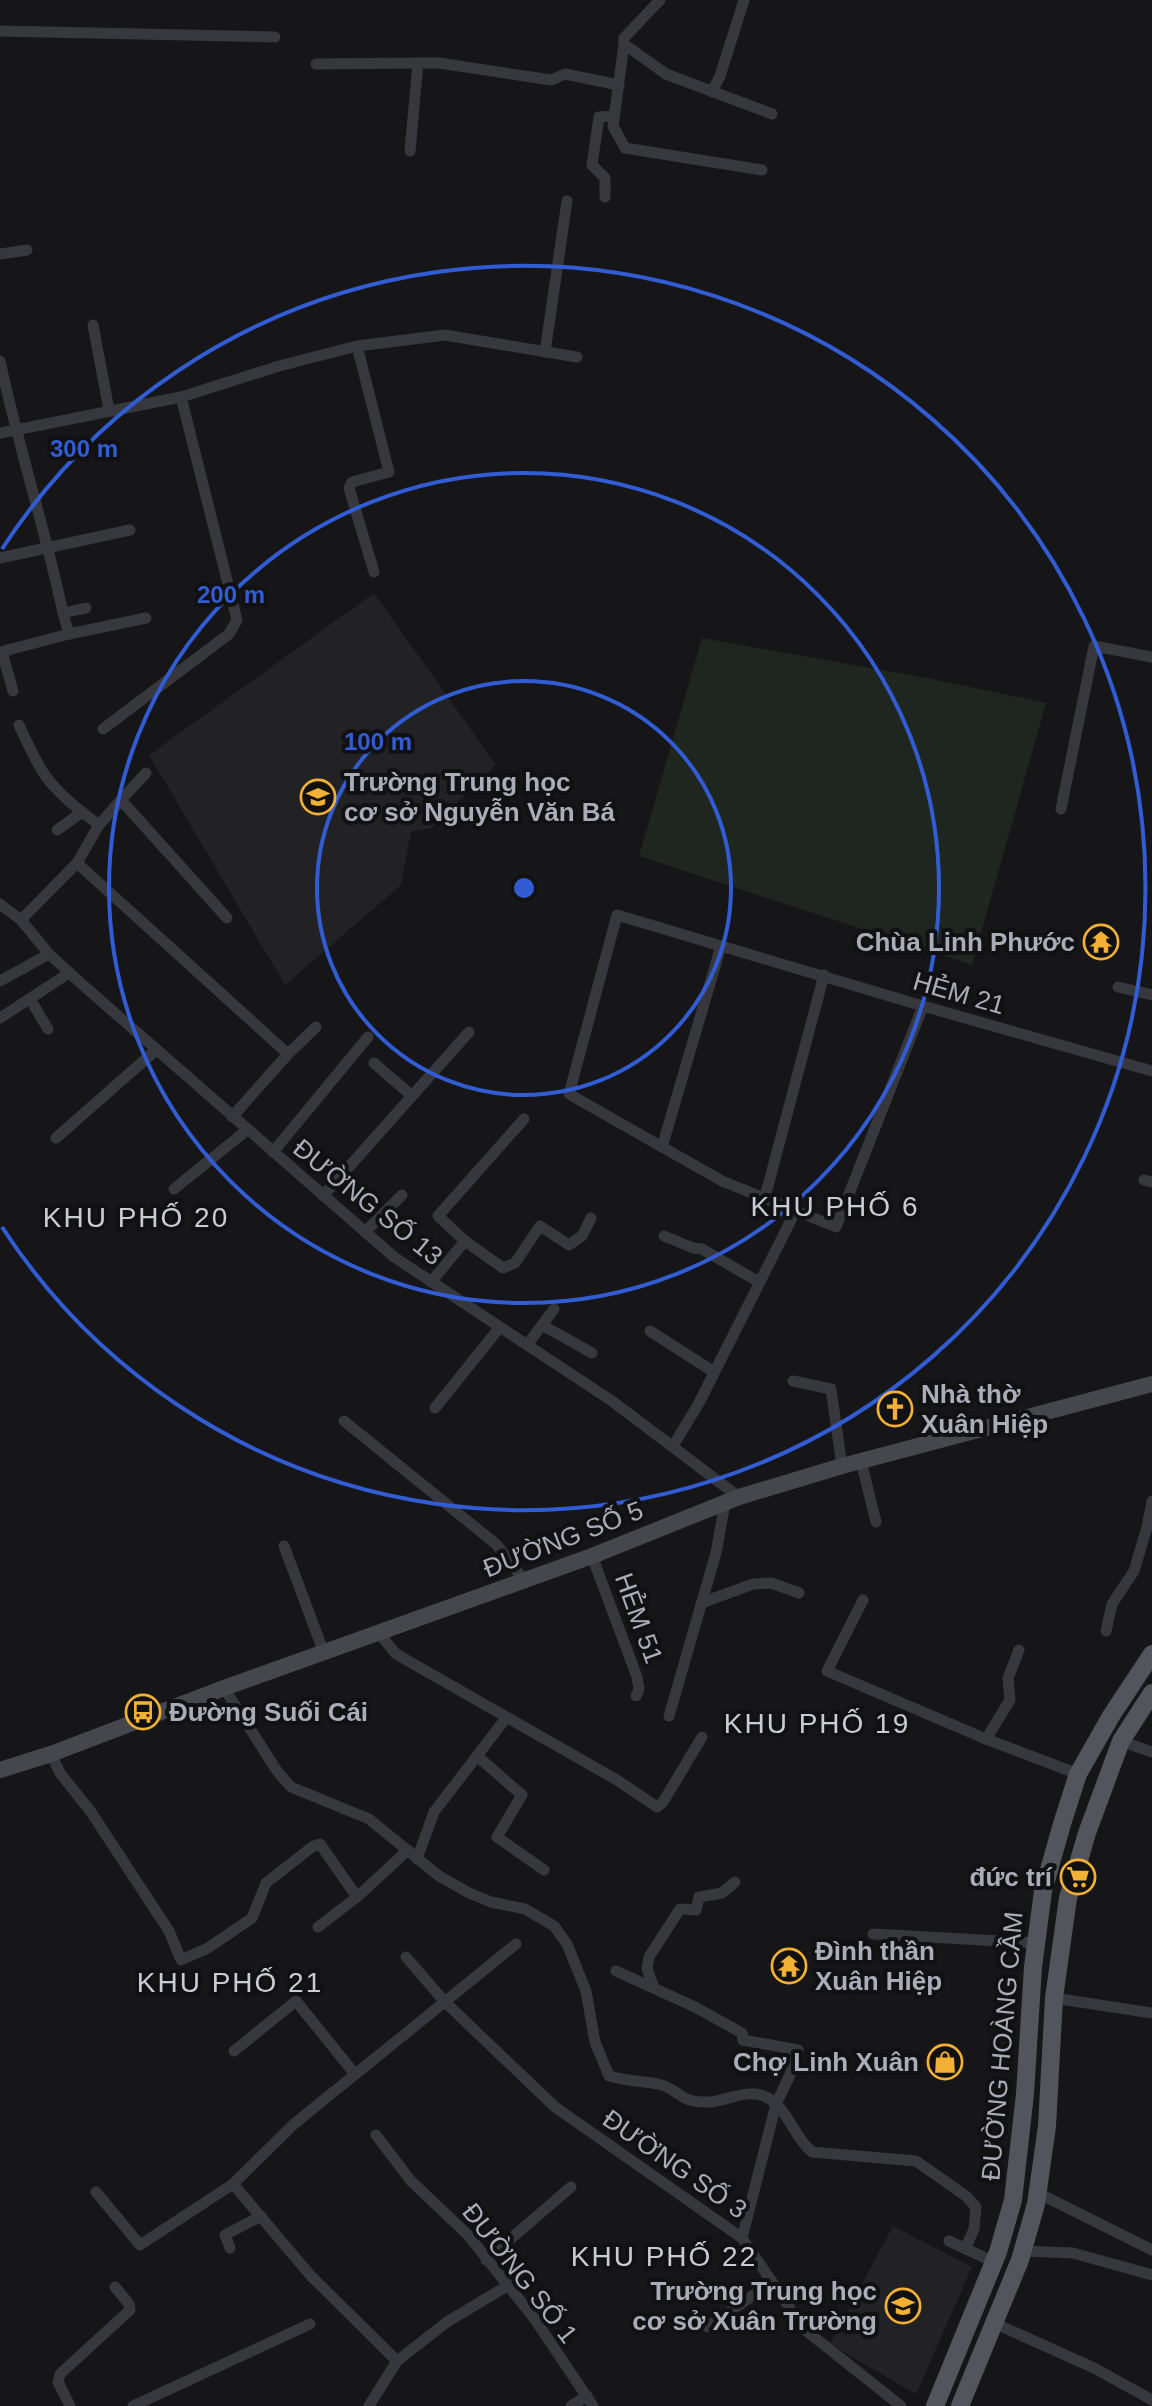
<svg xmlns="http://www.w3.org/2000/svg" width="1152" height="2406" font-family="Helvetica,sans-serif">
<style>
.built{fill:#222225}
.green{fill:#1e261f}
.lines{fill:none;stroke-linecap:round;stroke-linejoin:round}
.minor{stroke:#37383d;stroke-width:11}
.secondary{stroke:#45474d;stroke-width:16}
.primary{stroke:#53555c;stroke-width:18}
.ring{fill:none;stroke:#325cd3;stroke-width:4}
.labels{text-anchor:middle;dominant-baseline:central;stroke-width:8;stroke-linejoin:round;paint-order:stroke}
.poi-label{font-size:26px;font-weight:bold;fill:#a8adb8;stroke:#111113;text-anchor:start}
.street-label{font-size:26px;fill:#a8adb8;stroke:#111113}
.neighbourhood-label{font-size:28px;letter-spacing:2px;fill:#c9ccd4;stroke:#111113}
.centre{fill:#325cd3;stroke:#111113;stroke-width:4}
.ring-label{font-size:24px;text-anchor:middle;font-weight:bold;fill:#325cd3;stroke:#111113;stroke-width:8;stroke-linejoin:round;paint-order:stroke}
</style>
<rect width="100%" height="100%" fill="#161618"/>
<g class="built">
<path d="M 374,593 L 496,765 L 431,828 L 411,832 L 401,885 L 285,985 L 149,755 Z"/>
<path d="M 893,2226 L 972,2267 L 916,2394 L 830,2344 Z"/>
</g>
<path class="green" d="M 702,638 L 927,678 L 1046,703 L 972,965 L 639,856 Z"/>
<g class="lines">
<g class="minor">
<path d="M 660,0 L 624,38 L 624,44 L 666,74 L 772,114"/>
<path d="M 0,31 L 275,37"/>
<path d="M 624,44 L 613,126 L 625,148 L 762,170"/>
<path d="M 316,64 L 418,63"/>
<path d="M 712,92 L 720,76 L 744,0"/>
<path d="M 410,151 L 418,63 L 439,63 L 551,80 L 565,74 L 619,85"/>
<path d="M 605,197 L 605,178 L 592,165 L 599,117 L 614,116"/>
<path d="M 0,254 L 27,250"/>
<path d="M 93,325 L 109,410"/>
<path d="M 357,346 L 389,472 L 352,482 L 349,488 L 374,572"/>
<path d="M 545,352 L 567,201"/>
<path d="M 0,361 C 18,446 45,528 63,613 L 86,608"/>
<path d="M 0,433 L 181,397 L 279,366 L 357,346 L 445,335 L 577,357"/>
<path d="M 0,558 L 130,530"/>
<path d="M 63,613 L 69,634 L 146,618"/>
<path d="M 13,691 L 4,659 L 4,651 L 69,634"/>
<path d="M 19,725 C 39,768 44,782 82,812"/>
<path d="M 103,729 L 229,634 L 237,620 L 181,397"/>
<path d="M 121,800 L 146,773"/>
<path d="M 1061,809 L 1094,646 L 1152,657"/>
<path d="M 57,830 L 82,812 L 99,825"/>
<path d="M 77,863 L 288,1054"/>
<path d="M 0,904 L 21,920 L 49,954 L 84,986 L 394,1257 L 612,1401 L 739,1497"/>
<path d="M 21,920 L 77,863 L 99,825 L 121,800 L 227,918"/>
<path d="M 0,981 L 49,954"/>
<path d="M 1118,987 L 1152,995"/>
<path d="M 30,999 L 48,1029"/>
<path d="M 923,1006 L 836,1227 L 722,1181 L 569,1094 L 617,915 L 923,1006 L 1152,1071"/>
<path d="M 0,1018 L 69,973"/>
<path d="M 374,1063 L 412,1096"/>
<path d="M 232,1117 L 288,1054 L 316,1027"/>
<path d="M 524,1119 L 438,1216 L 465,1241 L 503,1268 L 515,1263 L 540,1226 L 569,1245 L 582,1236 L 591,1218"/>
<path d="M 56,1138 L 156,1050"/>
<path d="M 662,1147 L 721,946"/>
<path d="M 273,1152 L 368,1037"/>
<path d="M 1144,1180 L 1152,1182"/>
<path d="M 174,1189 L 247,1130"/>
<path d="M 323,1196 L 469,1032"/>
<path d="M 765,1197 L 824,975"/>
<path d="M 365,1232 L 402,1195"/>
<path d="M 664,1236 L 693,1248 L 702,1249 L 759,1282"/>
<path d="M 431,1282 L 465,1241"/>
<path d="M 542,1325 L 592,1353"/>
<path d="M 650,1331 L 714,1372"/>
<path d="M 527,1345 L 554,1309"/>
<path d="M 793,1381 L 831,1389 L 842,1466"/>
<path d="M 435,1408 L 500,1327"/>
<path d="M 344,1421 L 496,1544 L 524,1580"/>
<path d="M 673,1446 L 699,1403 L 796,1210"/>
<path d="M 861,1461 L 876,1522"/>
<path d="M 284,1546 L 324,1653"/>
<path d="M 592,1556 L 637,1677 L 639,1689 L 636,1696"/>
<path d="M 863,1600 L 827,1671 L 986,1739 L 1078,1774"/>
<path d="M 701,1603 L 753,1584 L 771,1583 L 799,1593"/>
<path d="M 1106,1631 L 1112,1604 L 1134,1571 L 1147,1527 L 1152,1501"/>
<path d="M 379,1633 L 396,1654 L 617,1780 L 657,1807 L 663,1802 L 702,1737"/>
<path d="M 224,1688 L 277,1771 L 291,1787 L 369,1819 L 439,1876 L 469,1893 L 491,1902 L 525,1909 L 554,1926 L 567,1944 L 586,1991 L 595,2042 L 609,2076 C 625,2081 641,2081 658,2084 C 681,2089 677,2103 709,2102 C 726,2101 747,2089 764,2096 C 788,2106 793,2137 812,2152 L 916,2161 L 966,2196 L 976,2207 L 974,2229 L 965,2249"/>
<path d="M 669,1716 L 716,1553 L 725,1503"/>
<path d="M 986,1739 L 1010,1700 L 1008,1678 L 1019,1650"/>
<path d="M 1121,1741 L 1152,1752"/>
<path d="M 51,1754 L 60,1773 L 91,1812 L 169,1931 L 181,1960 L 208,1948 L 252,1918 L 266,1883 L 312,1847 L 320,1844 L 357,1897"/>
<path d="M 477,1756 L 522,1795 L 497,1837 L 544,1870"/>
<path d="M 417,1859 L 434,1812 L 506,1718"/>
<path d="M 318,1927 L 357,1897 L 408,1850"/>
<path d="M 873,1934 L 1037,1943"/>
<path d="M 406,1957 L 445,2002 L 555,2107 L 742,2238 L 804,2329 L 901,2406"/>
<path d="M 616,1971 L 695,2007 L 742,2033 L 743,2040 L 798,2050 L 790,2075 L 776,2104 L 742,2238"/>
<path d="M 654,1988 L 647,1969 L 649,1957 L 680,1909 L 696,1910 L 699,1897 L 722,1893 L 735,1882"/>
<path d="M 1054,1998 L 1152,2013"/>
<path d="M 234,2051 L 296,2001 L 354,2073"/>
<path d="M 376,2135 L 411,2181 L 468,2235 L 534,2318 L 593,2406"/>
<path d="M 96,2192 L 140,2245 L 233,2184"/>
<path d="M 1038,2193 L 1152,2250"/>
<path d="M 949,2241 L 994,2262"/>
<path d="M 230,2248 L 225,2235 L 261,2216"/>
<path d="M 1022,2251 L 1073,2253 L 1152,2275"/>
<path d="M 486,2260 L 571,2187"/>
<path d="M 994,2323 L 1094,2368 L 1152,2400"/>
<path d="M 708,2327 L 772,2282"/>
<path d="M 397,2361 L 311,2276 L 233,2184 L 294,2124 L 516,1944"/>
<path d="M 70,2406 L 58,2382 L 60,2374 L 130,2310 L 129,2304 L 115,2287"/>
<path d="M 133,2406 L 310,2324"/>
<path d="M 369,2406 L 397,2361 L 447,2322 L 507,2286"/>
<path d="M 571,2406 L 587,2396"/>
</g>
<path class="secondary" d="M 0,1770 L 51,1754 L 224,1688 L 592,1556 L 739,1497 L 842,1466 L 1152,1384"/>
<g class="primary">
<path d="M 935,2406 L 998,2252 L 1013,2200 L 1025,2094 L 1033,1967 L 1043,1891 L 1062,1824 L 1078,1774 L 1111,1716 L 1152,1654"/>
<path d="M 960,2406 L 1020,2260 L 1036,2204 L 1047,2126 L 1054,1998 L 1068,1898 L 1087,1833 L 1121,1741 L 1152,1693"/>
</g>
</g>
<g class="ring">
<circle cx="524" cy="888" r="207"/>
<circle cx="524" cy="888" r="415"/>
<path d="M2 549A622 622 0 1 1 2 1227"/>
</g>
<defs>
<g id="school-ring" transform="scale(1.8)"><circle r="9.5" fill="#111113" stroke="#f2b134" stroke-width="1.5"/><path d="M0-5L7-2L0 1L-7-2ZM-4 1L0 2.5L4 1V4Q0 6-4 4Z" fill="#f2b134"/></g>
<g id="temple-ring" transform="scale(1.8)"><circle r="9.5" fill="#111113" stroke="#f2b134" stroke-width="1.5"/><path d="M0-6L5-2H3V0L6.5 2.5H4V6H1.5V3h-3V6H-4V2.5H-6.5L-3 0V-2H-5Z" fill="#f2b134"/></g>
<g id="church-ring" transform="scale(1.8)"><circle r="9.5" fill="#111113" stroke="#f2b134" stroke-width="1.5"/><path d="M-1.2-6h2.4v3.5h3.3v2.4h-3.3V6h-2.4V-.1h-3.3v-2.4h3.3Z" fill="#f2b134"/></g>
<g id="bus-ring" transform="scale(1.8)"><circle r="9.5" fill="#111113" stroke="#f2b134" stroke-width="1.5"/><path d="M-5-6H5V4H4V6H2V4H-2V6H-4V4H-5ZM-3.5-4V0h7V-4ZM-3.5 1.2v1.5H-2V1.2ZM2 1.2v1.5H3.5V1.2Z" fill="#f2b134"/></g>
<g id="supermarket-ring" transform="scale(1.8)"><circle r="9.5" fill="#111113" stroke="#f2b134" stroke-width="1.5"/><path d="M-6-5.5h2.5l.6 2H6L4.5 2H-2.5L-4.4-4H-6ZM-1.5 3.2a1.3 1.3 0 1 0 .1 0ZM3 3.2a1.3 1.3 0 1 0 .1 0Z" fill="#f2b134"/></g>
<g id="shop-ring" transform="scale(1.8)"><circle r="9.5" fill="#111113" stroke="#f2b134" stroke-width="1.5"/><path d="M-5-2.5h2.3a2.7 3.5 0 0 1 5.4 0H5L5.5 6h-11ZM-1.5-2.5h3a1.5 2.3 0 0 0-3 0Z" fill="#f2b134"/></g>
</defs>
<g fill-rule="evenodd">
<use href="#school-ring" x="318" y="797"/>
<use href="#temple-ring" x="1101" y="942"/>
<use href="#church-ring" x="895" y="1409"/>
<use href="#bus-ring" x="143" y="1712"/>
<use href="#supermarket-ring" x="1078" y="1877"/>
<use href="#temple-ring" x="789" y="1966"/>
<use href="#shop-ring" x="945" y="2062"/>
<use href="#school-ring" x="903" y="2306"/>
</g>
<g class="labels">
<g class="poi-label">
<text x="344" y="782">Trường Trung học<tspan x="344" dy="30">cơ sở Nguyễn Văn Bá</tspan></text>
<text x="1075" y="942" text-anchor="end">Chùa Linh Phước</text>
<text x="921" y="1394">Nhà thờ<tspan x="921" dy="30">Xuân Hiệp</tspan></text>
<text x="169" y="1712">Đường Suối Cái</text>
<text x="1052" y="1877" text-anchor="end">đức trí</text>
<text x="815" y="1951">Đình thần<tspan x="815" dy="30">Xuân Hiệp</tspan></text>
<text x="919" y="2062" text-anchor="end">Chợ Linh Xuân</text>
<text x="877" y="2291" text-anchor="end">Trường Trung học<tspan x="877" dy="30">cơ sở Xuân Trường</tspan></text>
</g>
<g class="street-label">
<text transform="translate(959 993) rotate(16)">HẺM 21</text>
<text transform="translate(368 1202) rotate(39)">ĐƯỜNG SỐ 13</text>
<text transform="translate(563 1539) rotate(-21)">ĐƯỜNG SỐ 5</text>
<text transform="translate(639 1618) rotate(70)">HẺM 51</text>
<text transform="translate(1002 2046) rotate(-85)">ĐƯỜNG HOÀNG CẦM</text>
<text transform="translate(675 2164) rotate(35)">ĐƯỜNG SỐ 3</text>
<text transform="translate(520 2273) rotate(52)">ĐƯỜNG SỐ 1</text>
</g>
<g class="neighbourhood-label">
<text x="835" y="1206">KHU PHỐ 6</text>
<text x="136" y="1217">KHU PHỐ 20</text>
<text x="817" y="1723">KHU PHỐ 19</text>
<text x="230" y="1982">KHU PHỐ 21</text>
<text x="664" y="2256">KHU PHỐ 22</text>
</g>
</g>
<circle cx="524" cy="888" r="12" class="centre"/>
<g class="ring-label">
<text x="84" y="457">300 m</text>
<text x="231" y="603">200 m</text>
<text x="378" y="750">100 m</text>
</g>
</svg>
